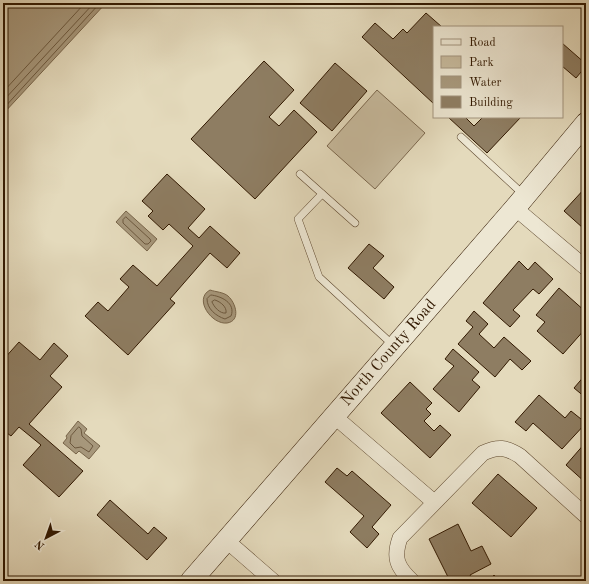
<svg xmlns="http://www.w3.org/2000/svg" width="589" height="584" font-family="'Old Standard TT',serif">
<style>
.green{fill:#c6b99c;stroke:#7c684e}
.water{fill:#a7987c;stroke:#78654a}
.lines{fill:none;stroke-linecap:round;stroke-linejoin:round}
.shore{stroke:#6c583e;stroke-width:1}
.building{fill:#8e7d62;stroke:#311800}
.lane-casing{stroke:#5e482f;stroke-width:8}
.street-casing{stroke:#5e482f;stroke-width:16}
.secondary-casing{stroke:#311800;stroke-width:22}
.lane{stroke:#ede7d3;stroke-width:7}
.street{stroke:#ede7d3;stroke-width:15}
.secondary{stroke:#ede7d3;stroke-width:21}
.labels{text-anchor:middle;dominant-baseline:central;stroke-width:3.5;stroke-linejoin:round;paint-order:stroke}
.street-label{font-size:16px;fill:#311800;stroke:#ede7d3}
</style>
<rect width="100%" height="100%" fill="#e4dabc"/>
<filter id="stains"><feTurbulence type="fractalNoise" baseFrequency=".005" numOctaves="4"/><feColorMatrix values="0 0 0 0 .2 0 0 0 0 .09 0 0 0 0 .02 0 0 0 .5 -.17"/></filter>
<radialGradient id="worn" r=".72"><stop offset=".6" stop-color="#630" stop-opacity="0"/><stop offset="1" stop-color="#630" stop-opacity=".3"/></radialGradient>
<path class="green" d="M 377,90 L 425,133 L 375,189 L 327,146 Z"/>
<g class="water">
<path d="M 3,3 L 106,3 L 3,114 Z"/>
<path d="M 126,211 L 157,239 L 147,251 L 116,222 Z"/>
<path d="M 210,290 C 216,292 223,292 228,296 C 236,303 241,321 227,323 C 212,325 193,299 210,290 Z"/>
<path d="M 78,421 L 87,429 L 84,433 L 100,446 L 89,459 L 79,451 L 76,454 L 63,443 L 67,438 L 66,436 Z"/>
</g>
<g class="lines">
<g class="shore">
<path d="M 3,92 L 85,3"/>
<path d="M 3,101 L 94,3"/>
<path d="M 3,109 L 100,3"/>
<path d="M 126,217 L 150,239 L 151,241 L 148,244 L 145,244 L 123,223 L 123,220 Z"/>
<path d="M 211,295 C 221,296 236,303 231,316 L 225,319 C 216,316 207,309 207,299 Z"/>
<path d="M 215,300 C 221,302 227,307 226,313 C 220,314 214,307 212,302 Z"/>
<path d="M 79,427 L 81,429 L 82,436 L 93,446 L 89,452 L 81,447 L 75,448 L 70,443 L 71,436 Z"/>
</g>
</g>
<g class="building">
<path d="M 426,13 L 442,27 L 434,27 L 434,104 L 362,37 L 375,23 L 393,39 L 403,29 L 407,33 Z"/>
<path d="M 562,43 L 586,64 L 586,66 L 576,78 L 562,66 Z"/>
<path d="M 264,61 L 294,90 L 269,117 L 279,126 L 294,110 L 317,132 L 255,199 L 191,139 Z"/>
<path d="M 335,63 L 367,91 L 332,131 L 300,103 Z"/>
<path d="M 448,117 L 465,117 L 474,126 L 483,117 L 521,117 L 487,153 Z"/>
<path d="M 167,174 L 205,209 L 188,228 L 199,238 L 210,226 L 240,253 L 227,268 L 210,253 L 170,299 L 175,303 L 128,355 L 85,316 L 98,302 L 108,311 L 129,287 L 120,279 L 133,265 L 157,286 L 193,246 L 169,224 L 163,230 L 148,216 L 153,211 L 142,201 Z"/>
<path d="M 586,187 L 586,224 L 583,228 L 564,211 Z"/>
<path d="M 369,244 L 384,256 L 373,268 L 394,287 L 384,299 L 348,268 Z"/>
<path d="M 519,261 L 528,270 L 535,262 L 553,279 L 539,294 L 533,289 L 513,310 L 520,316 L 510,327 L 483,303 Z"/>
<path d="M 559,288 L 586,312 L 586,328 L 563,354 L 537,331 L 545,322 L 536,315 Z"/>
<path d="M 474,311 L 488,324 L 479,334 L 494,348 L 504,337 L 531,361 L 522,370 L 510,359 L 495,377 L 458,344 L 473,327 L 466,321 Z"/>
<path d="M 19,342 L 40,360 L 54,343 L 68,356 L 50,376 L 62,387 L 29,424 L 83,471 L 59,497 L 23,465 L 41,445 L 19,427 L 11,436 L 3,430 L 3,360 Z"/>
<path d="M 453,349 L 479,372 L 472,380 L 480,387 L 459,412 L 433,389 L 454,366 L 445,359 Z"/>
<path d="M 586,374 L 586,398 L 574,388 Z"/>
<path d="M 410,382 L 432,403 L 426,409 L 431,414 L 424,421 L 434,431 L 440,425 L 451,435 L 430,458 L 381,413 Z"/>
<path d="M 539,395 L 565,418 L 571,411 L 586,423 L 562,449 L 533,423 L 526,431 L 515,422 Z"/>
<path d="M 586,442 L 586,483 L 566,465 Z"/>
<path d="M 337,468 L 347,476 L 352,471 L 391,505 L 372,527 L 379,534 L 367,548 L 350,532 L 364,516 L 325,482 Z"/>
<path d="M 498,474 L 537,508 L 511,537 L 472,503 Z"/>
<path d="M 110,500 L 148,534 L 154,527 L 167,538 L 147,560 L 97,515 Z"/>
<path d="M 458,524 L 471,551 L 482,546 L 491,564 L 470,575 L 473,581 L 450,581 L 429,539 Z"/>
<path d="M 494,575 L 500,581 L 488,581 Z"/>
</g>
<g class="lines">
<g class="lane-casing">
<g id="lane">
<path d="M 461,137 L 524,195"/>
<path d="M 300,174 L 355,223"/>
<path d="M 322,194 L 298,219 L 319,277 L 393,345"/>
</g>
</g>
<g class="street-casing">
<g id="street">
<path d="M 515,208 L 586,268"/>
<path d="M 334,416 L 434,502"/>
<path d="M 227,541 L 273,581"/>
<path d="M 412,581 C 397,567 393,558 400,538 L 483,453 C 498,446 506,447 520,456 L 586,516"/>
</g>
</g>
<g class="secondary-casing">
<path id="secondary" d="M 191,581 L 515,208 L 586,123"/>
</g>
<use href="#lane" class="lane"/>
<use href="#street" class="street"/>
<use href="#secondary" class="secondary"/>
</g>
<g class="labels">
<g class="street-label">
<text transform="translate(389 353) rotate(-49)">North County Road</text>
</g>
</g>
<rect width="589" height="584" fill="none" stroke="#e4dabc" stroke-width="16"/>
<rect x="4" y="4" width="581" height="576" fill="none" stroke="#311800" stroke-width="2"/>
<rect x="8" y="8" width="573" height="568" fill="none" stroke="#311800"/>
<rect x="433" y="26" width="130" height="92" fill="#ede7d3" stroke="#a2947f"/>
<rect x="441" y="39" width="20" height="6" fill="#ede7d3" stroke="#a2947f"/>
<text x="469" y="46" font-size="12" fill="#311800">Road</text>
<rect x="441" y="56" width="20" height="12" fill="#c6b99c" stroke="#a2947f"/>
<text x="469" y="66" font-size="12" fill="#311800">Park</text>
<rect x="441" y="76" width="20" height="12" fill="#a7987c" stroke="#a2947f"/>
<text x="469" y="86" font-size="12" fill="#311800">Water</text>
<rect x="441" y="96" width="20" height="12" fill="#8e7d62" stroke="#a2947f"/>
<text x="469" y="106" font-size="12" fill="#311800">Building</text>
<g transform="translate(46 538) rotate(221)" stroke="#ede7d3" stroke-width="3" paint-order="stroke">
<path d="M0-3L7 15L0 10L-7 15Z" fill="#311800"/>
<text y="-6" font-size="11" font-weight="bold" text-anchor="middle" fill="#311800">N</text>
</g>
<rect width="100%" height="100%" filter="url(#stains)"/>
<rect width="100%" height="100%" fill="url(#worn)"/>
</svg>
